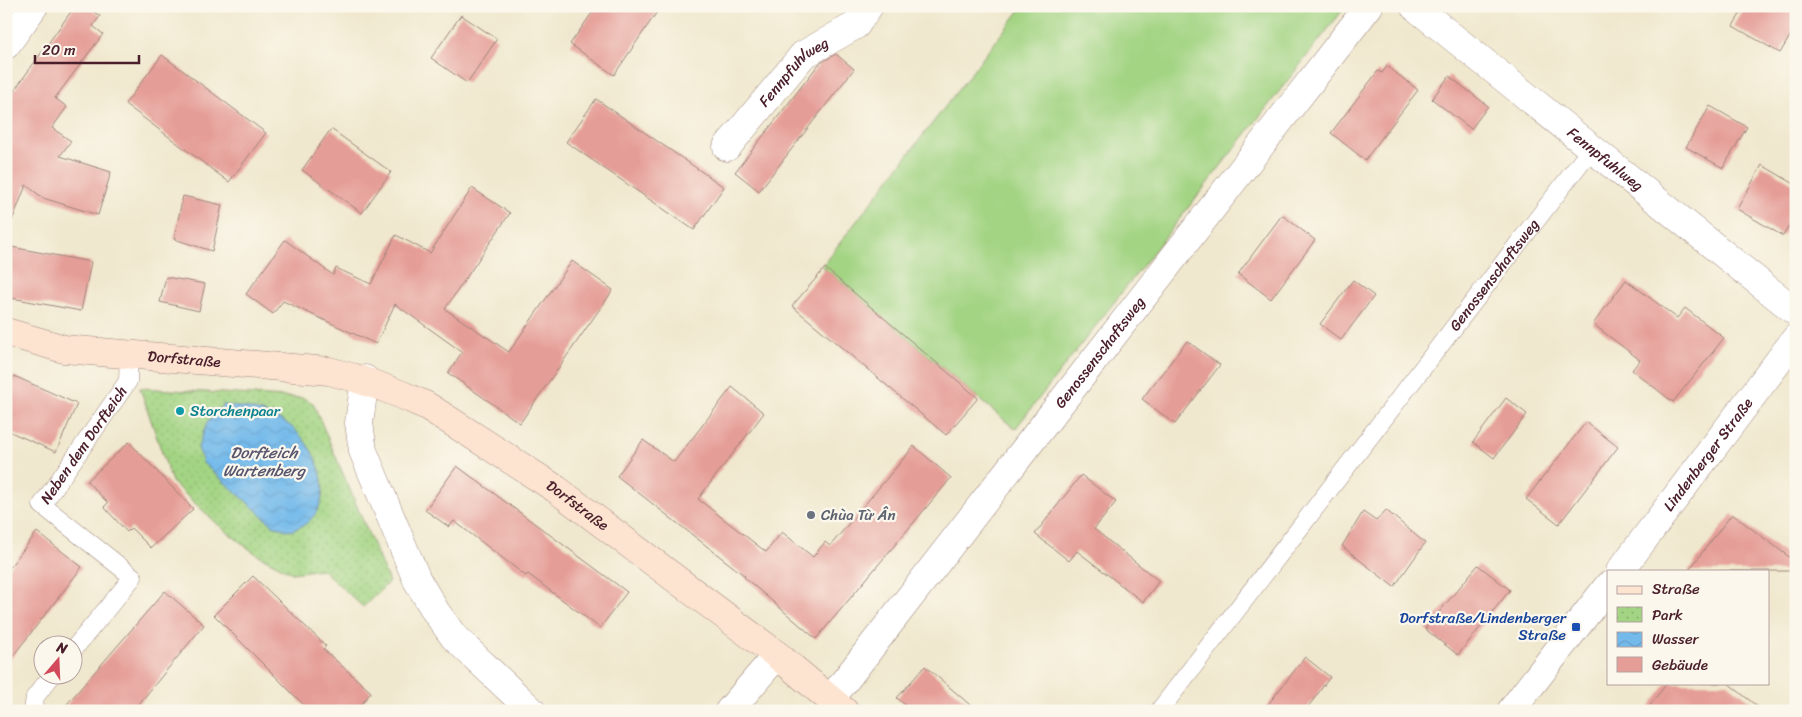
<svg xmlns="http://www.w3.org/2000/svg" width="1802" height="717" font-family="Sriracha,sans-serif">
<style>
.grass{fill:#a3d483;stroke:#767a57}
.park{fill:url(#park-dots);stroke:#767a57}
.water{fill:url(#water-waves);stroke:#5e6c8b}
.building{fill:#e59e97}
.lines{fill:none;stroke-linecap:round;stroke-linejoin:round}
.lane-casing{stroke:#9d847c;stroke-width:19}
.street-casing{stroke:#9d847c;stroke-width:29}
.secondary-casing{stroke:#9d847c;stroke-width:29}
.lane{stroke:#fff;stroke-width:18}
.street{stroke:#fff;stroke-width:28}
.secondary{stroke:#fde4d1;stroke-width:28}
.culture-dot{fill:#0f9aa8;stroke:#fbf7ec;stroke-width:2}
.worship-dot{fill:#6b7280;stroke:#fbf7ec;stroke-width:2}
.transit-dot{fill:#1a4fb4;stroke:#fbf7ec;stroke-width:2}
.labels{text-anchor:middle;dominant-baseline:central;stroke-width:4.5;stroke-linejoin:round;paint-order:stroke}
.street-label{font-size:15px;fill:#4a1f2b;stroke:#fbf7ec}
.culture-label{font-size:15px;fill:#0d838f;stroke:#fbf7ec;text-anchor:start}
.worship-label{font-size:15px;fill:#5b616d;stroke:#fbf7ec;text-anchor:start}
.transit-label{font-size:15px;fill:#164399;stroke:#fbf7ec;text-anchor:end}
.water-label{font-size:16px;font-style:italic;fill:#58556e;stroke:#fbf7ec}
</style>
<defs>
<pattern id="park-dots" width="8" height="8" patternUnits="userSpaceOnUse" patternTransform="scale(1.25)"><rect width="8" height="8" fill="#a3d483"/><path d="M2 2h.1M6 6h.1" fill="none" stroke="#8eb671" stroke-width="1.8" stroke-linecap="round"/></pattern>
<pattern id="water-waves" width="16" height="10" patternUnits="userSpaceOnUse" patternTransform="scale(1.25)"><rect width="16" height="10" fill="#73baeb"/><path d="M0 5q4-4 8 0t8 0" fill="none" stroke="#659fca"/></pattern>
</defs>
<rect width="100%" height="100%" fill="#fbf7ec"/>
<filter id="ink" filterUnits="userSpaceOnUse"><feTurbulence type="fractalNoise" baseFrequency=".02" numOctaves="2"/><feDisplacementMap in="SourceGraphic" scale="10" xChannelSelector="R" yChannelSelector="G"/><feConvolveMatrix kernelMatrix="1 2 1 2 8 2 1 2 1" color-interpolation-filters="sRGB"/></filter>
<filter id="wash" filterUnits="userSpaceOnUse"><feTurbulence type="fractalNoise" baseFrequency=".0096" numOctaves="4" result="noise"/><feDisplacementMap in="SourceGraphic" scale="20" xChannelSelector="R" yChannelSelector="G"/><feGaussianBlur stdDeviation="1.12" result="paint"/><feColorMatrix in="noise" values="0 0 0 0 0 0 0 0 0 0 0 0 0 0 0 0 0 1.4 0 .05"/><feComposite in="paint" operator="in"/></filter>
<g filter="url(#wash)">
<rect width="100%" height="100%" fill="#f0e8ce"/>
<path class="grass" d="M 1023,6 L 1346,6 L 1015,429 L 822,266 Z"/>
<path class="park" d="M 140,388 L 303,398 L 313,403 L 389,582 L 363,607 L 322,569 L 292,573 L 256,554 L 223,529 L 172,482 Z"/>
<path class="water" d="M 223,405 C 247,407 281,414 298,433 C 320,457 336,498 307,523 C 303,526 295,529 290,531 L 274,526 L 203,463 L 198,447 L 207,423 Z"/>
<g id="blocks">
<g class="building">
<path d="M 75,6 L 85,6 L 100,16 L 93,26 L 103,34 L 55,98 L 67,107 L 52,128 L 71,141 L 60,156 L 111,172 L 98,215 L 43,198 L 26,185 L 8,231 L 6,231 L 6,102 Z"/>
<path d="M 597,6 L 661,6 L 614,75 L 570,44 Z"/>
<path d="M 1745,6 L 1782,6 L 1796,14 L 1796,26 L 1780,53 L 1733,26 Z"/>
<path d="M 461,15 L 497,39 L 467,83 L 431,58 Z"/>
<path d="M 836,54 L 854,69 L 759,191 L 735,172 L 819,64 Z"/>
<path d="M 162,55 L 266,133 L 229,182 L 125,104 Z"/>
<path d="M 1387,66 L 1418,90 L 1365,160 L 1331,133 L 1378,71 L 1382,73 Z"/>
<path d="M 1449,76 L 1488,106 L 1471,129 L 1432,99 Z"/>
<path d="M 596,99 L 724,187 L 694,230 L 566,142 Z"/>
<path d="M 1710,106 L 1747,127 L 1723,168 L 1686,147 Z"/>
<path d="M 331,129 L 391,172 L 362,213 L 302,170 Z"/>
<path d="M 1762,165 L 1796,185 L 1796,214 L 1783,236 L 1737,209 Z"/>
<path d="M 472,188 L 510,213 L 445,309 L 509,352 L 572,261 L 613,290 L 520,423 L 448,373 L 462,352 L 395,304 L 376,344 L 283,301 L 273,314 L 246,294 L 285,240 L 333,275 L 336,268 L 371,284 L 396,235 L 430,253 Z"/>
<path d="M 183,196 L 222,205 L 212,251 L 174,239 Z"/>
<path d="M 1282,215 L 1315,240 L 1271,299 L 1238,274 Z"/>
<path d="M 6,246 L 91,262 L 81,311 L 6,297 Z"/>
<path d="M 825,268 L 978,398 L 946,435 L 792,306 Z"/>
<path d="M 166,277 L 205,284 L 199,311 L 160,302 Z"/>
<path d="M 1353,280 L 1374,296 L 1341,340 L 1320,324 Z"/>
<path d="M 1626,280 L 1677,318 L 1685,308 L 1724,338 L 1673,402 L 1632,370 L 1640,360 L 1593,324 Z"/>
<path d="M 1187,341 L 1220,365 L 1175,424 L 1142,399 Z"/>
<path d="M 14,376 L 77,404 L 56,452 L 6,430 L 6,394 Z"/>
<path d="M 732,387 L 764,413 L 698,499 L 766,552 L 782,532 L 813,557 L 825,542 L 830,546 L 914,446 L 951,478 L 816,639 L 744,577 L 745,576 L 617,476 L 643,440 L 674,462 Z"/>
<path d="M 1506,398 L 1527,414 L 1494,458 L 1473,442 Z"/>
<path d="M 1586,422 L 1618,447 L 1559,524 L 1526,499 Z"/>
<path d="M 129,442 L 193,509 L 151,548 L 131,528 L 127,532 L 104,507 L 108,503 L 87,481 Z"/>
<path d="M 457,466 L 627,592 L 600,628 L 528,574 L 526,576 L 454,521 L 449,527 L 425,510 Z"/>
<path d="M 1081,475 L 1116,502 L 1094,529 L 1159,581 L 1143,602 L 1077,551 L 1069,561 L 1035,534 Z"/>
<path d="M 1386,510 L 1425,543 L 1394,587 L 1342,546 L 1363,512 L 1376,521 Z"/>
<path d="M 1732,514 L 1796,562 L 1796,571 L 1688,571 Z"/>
<path d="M 37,532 L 82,567 L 6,665 L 6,572 Z"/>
<path d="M 1478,565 L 1510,590 L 1458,655 L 1425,629 Z"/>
<path d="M 253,576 L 326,646 L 323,649 L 371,692 L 356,711 L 310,711 L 214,615 Z"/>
<path d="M 165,591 L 204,625 L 133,711 L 61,711 Z"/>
<path d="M 1305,657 L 1330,677 L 1305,711 L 1263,711 Z"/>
<path d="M 925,666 L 977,711 L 912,711 L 897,698 Z"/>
<path d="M 1667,683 L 1728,683 L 1763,711 L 1646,711 Z"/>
</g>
</g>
</g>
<g filter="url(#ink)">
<use href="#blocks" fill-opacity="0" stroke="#9d847c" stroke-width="1"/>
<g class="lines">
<g class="lane-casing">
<g id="lane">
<path id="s1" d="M 72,651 L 133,577 L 42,505 L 128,381 L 129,354"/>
<path d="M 33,711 L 35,697 L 53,674"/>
<path id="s2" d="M 1159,711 L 1591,149"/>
</g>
</g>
<g class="street-casing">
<g id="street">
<path id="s3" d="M 1414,6 L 1796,312"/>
<path d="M 6,45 L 34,6"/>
<path id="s4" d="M 727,147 L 803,55 L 856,25 L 869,6"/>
<path d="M 365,379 L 359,423 L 363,451 L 417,580 L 436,612 L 454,637 L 532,711"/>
<path id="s5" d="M 1620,571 L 1796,338"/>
<path id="s6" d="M 830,700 L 1369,6"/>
<path d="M 729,711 L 777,655"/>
<path d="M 1511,711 L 1608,586"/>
</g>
</g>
<g class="secondary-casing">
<g id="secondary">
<path id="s7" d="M 6,332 L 64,349 L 329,371 C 363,379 395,391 427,406 L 556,489 L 777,655 L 844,711"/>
</g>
</g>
<use href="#lane" class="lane"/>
<use href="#street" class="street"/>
<use href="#secondary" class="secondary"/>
</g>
</g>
<circle class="culture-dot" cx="180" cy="411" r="5"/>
<circle class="worship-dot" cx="811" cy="515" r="5"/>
<rect class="transit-dot" x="1571" y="622" width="10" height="10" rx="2.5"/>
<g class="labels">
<g class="street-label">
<text stroke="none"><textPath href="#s4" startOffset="101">Fennpfuhlweg</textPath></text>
<text stroke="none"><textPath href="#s3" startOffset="245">Fennpfuhlweg</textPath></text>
<text stroke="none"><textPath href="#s2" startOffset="550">Genossenschaftsweg</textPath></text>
<text stroke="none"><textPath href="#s6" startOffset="440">Genossenschaftsweg</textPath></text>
<text stroke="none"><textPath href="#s7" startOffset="181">Dorfstraße</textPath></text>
<text stroke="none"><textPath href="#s1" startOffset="285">Neben dem Dorfteich</textPath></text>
<text stroke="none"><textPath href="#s5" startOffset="146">Lindenberger Straße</textPath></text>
<text stroke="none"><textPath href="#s7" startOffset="611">Dorfstraße</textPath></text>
</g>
<g class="culture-label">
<text x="190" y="411">Storchenpaar</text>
</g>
<g class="worship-label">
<text x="821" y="515">Chùa Từ Ân</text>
</g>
<g class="transit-label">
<text x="1566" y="618">Dorfstraße/Lindenberger<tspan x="1566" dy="17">Straße</tspan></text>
</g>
<g class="water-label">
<text x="264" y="452">Dorfteich<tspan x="264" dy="18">Wartenberg</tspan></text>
</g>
</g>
<rect width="1802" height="717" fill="none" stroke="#fbf7ec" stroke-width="25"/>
<rect x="1607" y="570" width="162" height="115" fill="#fbf7ec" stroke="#b4a19f"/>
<rect x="1617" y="586" width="25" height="8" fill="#fde4d1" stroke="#b4a19f"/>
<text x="1652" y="594" font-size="15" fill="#4a1f2b">Straße</text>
<rect x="1617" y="607" width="25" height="15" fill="url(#park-dots)" stroke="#b4a19f"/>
<text x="1652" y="620" font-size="15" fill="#4a1f2b">Park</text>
<rect x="1617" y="632" width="25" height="15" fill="url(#water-waves)" stroke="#b4a19f"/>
<text x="1652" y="644" font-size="15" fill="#4a1f2b">Wasser</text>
<rect x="1617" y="657" width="25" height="15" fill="#e59e97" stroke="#b4a19f"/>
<text x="1652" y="670" font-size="15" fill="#4a1f2b">Gebäude</text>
<g transform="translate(58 660) rotate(19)"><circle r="24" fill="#fbf7ec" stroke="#b4a19f"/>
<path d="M0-4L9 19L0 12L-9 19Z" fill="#d1495b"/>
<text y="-8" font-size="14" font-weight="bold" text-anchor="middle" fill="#4a1f2b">N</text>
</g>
<path d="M35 55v8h104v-8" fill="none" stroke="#4a1f2b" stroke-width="2.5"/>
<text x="42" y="55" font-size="15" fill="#4a1f2b" stroke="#fbf7ec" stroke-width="4" paint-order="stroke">20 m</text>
</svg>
